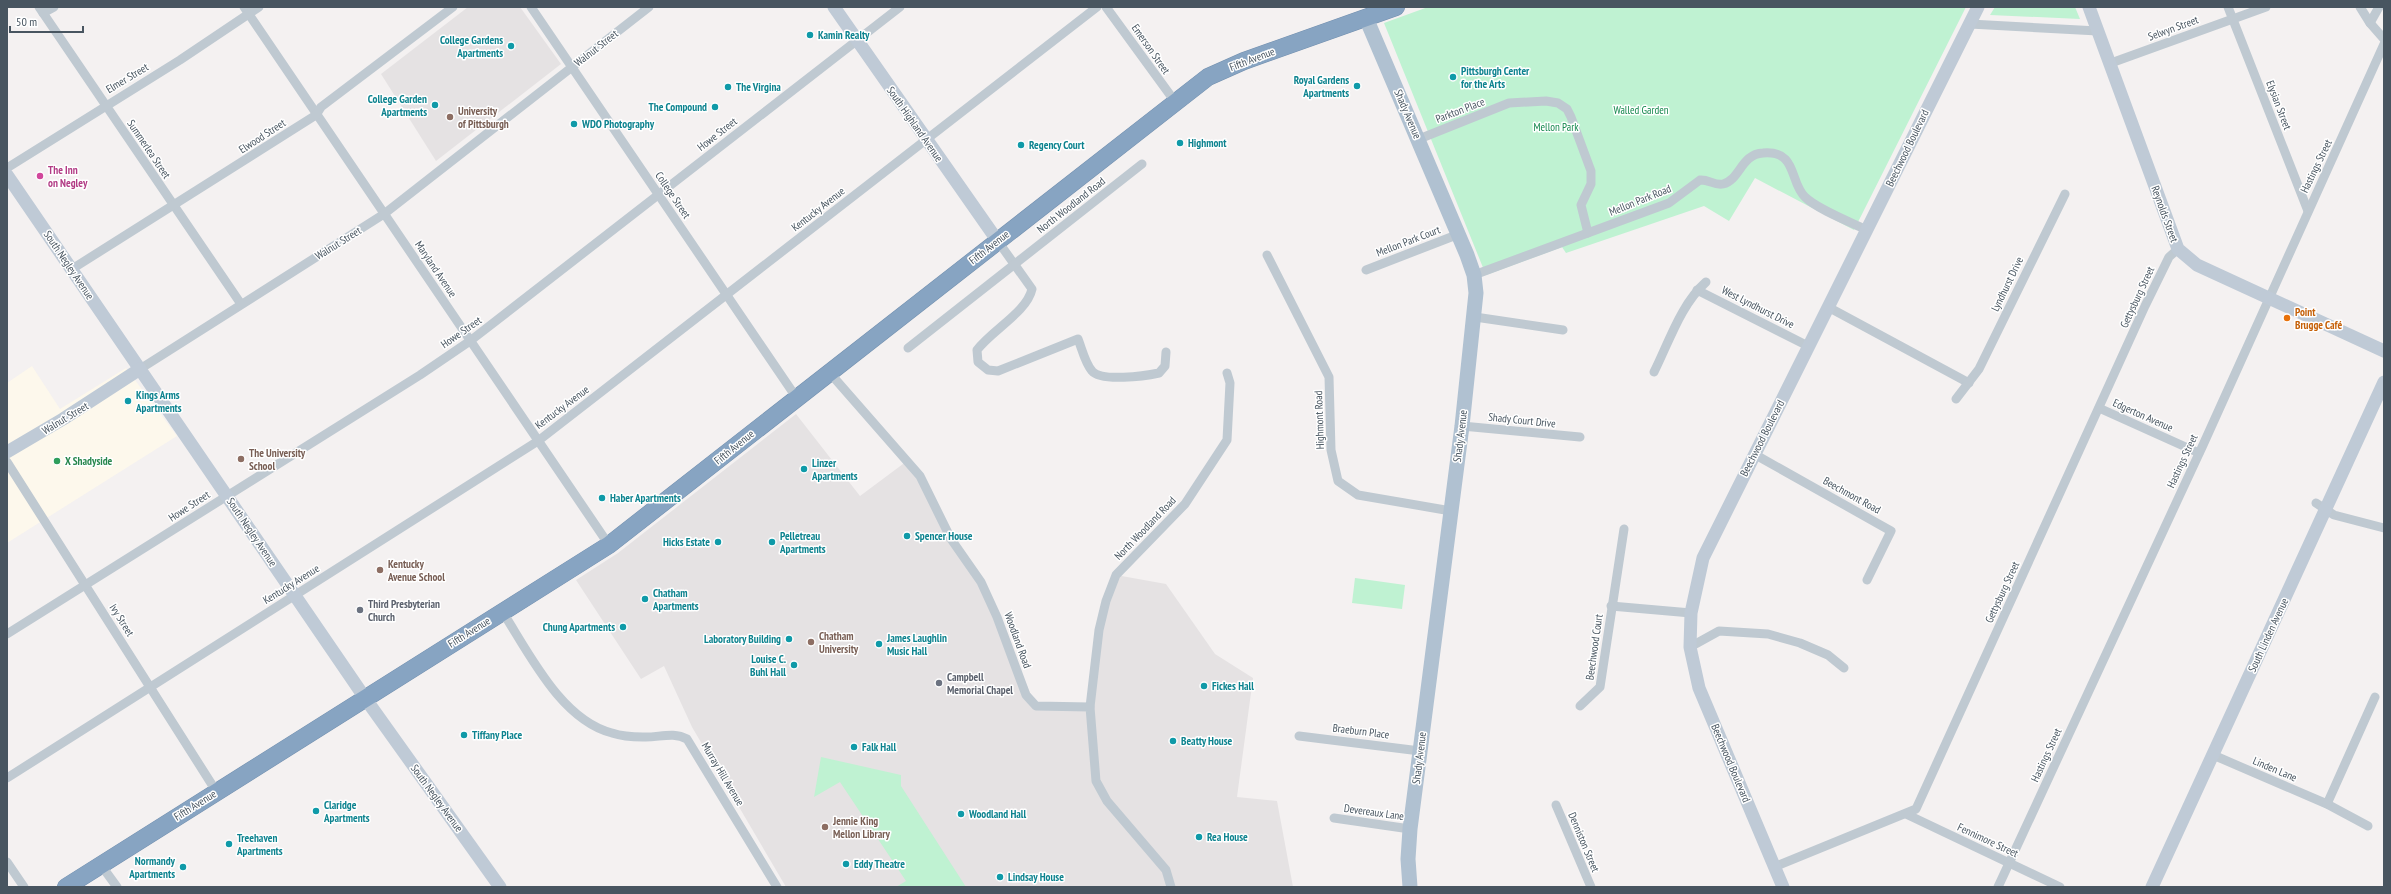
<svg xmlns="http://www.w3.org/2000/svg" width="2391" height="894" font-family="'PT Sans Narrow',sans-serif">
<style>
.commercial{fill:#fdf8ec}
.education{fill:#e5e2e3}
.green{fill:#bff2d2}
.lines{fill:none;stroke-linecap:round;stroke-linejoin:round}
.highway-casing{stroke:#728fae;stroke-width:18}
.street{stroke:#bfc9d1;stroke-width:9}
.secondary{stroke:#bfcad6;stroke-width:13}
.primary{stroke:#b0c1d1;stroke-width:15}
.highway{stroke:#87a4c2;stroke-width:17}
.culture-dot{fill:#0f9aa8;stroke:#fff;stroke-width:1.5}
.education-dot{fill:#8d6e63;stroke:#fff;stroke-width:1.5}
.hotel-dot{fill:#d1479c;stroke:#fff;stroke-width:1.5}
.food-dot{fill:#e8710a;stroke:#fff;stroke-width:1.5}
.leisure-dot{fill:#2e9e5b;stroke:#fff;stroke-width:1.5}
.worship-dot{fill:#6b7280;stroke:#fff;stroke-width:1.5}
.labels{text-anchor:middle;dominant-baseline:central;stroke-width:3;stroke-linejoin:round;paint-order:stroke}
.street-label{font-size:11px;fill:#485560;stroke:#fff}
.culture-label{font-size:11px;font-weight:bold;fill:#0d838f;stroke:#fff;text-anchor:start}
.park-label{font-size:11px;fill:#13874c;stroke:#fff}
.education-label{font-size:11px;font-weight:bold;fill:#785e54;stroke:#fff;text-anchor:start}
.hotel-label{font-size:11px;font-weight:bold;fill:#b23c85;stroke:#fff;text-anchor:start}
.food-label{font-size:11px;font-weight:bold;fill:#c56008;stroke:#fff;text-anchor:start}
.leisure-label{font-size:11px;font-weight:bold;fill:#27864d;stroke:#fff;text-anchor:start}
.worship-label{font-size:11px;font-weight:bold;fill:#5b616d;stroke:#fff;text-anchor:start}
</style>
<rect width="100%" height="100%" fill="#f4f1f1"/>
<path class="commercial" d="M 32,366 L 60,409 L 126,368 L 177,436 L 7,543 L 7,383 Z"/>
<g class="education">
<path d="M 468,7 L 520,7 L 561,64 L 436,161 L 381,74 Z"/>
<path d="M 796,414 L 860,496 L 907,461 L 981,582 L 1036,706 L 1090,707 L 1099,630 L 1116,575 L 1166,584 L 1215,654 L 1253,678 L 1237,797 L 1277,801 L 1293,887 L 786,887 L 692,727 L 664,666 L 641,679 L 576,580 L 618,553 Z"/>
</g>
<g class="green">
<path d="M 1428,7 L 1966,7 L 1854,230 L 1755,178 L 1729,221 L 1704,206 L 1566,253 L 1562,247 L 1486,275 L 1384,23 Z"/>
<path d="M 1995,7 L 2075,7 L 2080,19 L 1990,15 Z"/>
<path d="M 1355,578 L 1405,585 L 1402,609 L 1352,603 Z"/>
<path d="M 821,757 L 901,775 L 901,786 L 966,887 L 896,887 L 906,881 L 840,782 L 814,797 Z"/>
</g>
<g class="lines">
<g class="highway-casing">
<path id="highway" d="M 66,887 L 609,545 L 1208,77 L 1244,61 L 1396,7"/>
</g>
<g class="street">
<path d="M 39,7 L 241,304"/>
<path d="M 244,7 L 609,545"/>
<path d="M 531,7 L 796,397"/>
<path d="M 1106,7 L 1176,103"/>
<path d="M 2228,7 L 2308,211"/>
<path d="M 2360,7 L 2370,23 L 2384,39"/>
<path d="M 43,13 L 54,7"/>
<path d="M 2370,23 L 2379,7"/>
<path d="M 1970,24 L 2098,31"/>
<path d="M 2111,63 L 2266,7"/>
<path d="M 1419,139 L 1509,103 L 1546,101 L 1558,103 L 1567,109 L 1571,117 L 1591,171 L 1591,184 L 1581,205 L 1588,233"/>
<path d="M 7,168 L 180,60 L 259,7"/>
<path d="M 997,240 L 1032,289 C 1027,312 992,330 977,350 L 978,362 L 988,370 L 998,371 L 1078,339 C 1082,349 1085,363 1092,371 C 1101,382 1145,376 1159,373 L 1165,366 L 1166,352"/>
<path d="M 1267,255 L 1329,377 L 1331,450 L 1338,481 L 1358,495 L 1451,511"/>
<path d="M 72,269 L 316,115 L 321,107 L 453,7"/>
<path d="M 1366,270 L 1459,234"/>
<path d="M 1474,275 L 1669,203 L 1700,180 C 1708,179 1715,186 1723,184 C 1740,180 1741,154 1763,153 C 1798,150 1789,182 1805,197 C 1817,209 1850,222 1867,230"/>
<path d="M 1697,290 L 1808,346"/>
<path d="M 1828,307 L 1969,383"/>
<path d="M 1475,317 L 1563,330"/>
<path d="M 908,348 L 1142,164"/>
<path d="M 140,369 L 384,214 L 649,7"/>
<path d="M 829,372 L 920,476 L 951,539 L 981,582 L 997,617 L 1026,695 L 1036,706 L 1090,707 L 1096,781 L 1107,801 L 1166,870 L 1171,887"/>
<path d="M 1654,372 C 1669,342 1681,304 1706,282"/>
<path d="M 1956,399 L 1979,369 L 2065,194"/>
<path d="M 2099,408 L 2199,453"/>
<path d="M 1462,426 L 1580,437"/>
<path d="M 1754,454 L 1891,531 L 1867,580"/>
<path d="M 7,462 L 216,791"/>
<path d="M 2316,503 L 2334,515 L 2384,528"/>
<path d="M 1611,606 L 1691,613"/>
<path d="M 502,611 C 529,653 561,720 612,733 C 621,736 633,737 643,737 C 658,738 673,731 687,739 L 777,887"/>
<path d="M 7,634 L 420,375 L 470,341 L 900,7"/>
<path d="M 1690,647 L 1719,631 L 1768,634 L 1800,643 L 1828,655 L 1844,668"/>
<path d="M 1580,706 L 1600,687 L 1624,529"/>
<path d="M 1090,707 L 1099,630 L 1106,601 L 1116,575 L 1185,504 L 1227,440 L 1230,383 L 1227,373"/>
<path d="M 1299,736 L 1420,751"/>
<path d="M 2213,755 L 2327,804 L 2368,826"/>
<path d="M 7,778 L 538,441 L 1097,7"/>
<path d="M 2327,804 L 2375,697"/>
<path d="M 1556,805 L 1591,887"/>
<path d="M 1906,814 L 2060,887"/>
<path d="M 1334,818 L 1410,829"/>
<path d="M 7,862 L 24,887"/>
<path d="M 101,865 L 117,887"/>
<path d="M 1774,867 L 1916,809 L 2145,306 L 2169,257 L 2178,249"/>
<path d="M 1998,887 L 2203,445 L 2384,44"/>
</g>
<g class="secondary">
<path d="M 834,7 L 997,240"/>
<path d="M 2089,7 L 2178,249 L 2197,265 L 2384,351"/>
<path d="M 7,175 L 365,698 L 500,887"/>
<path d="M 7,452 L 63,419 L 140,369"/>
<path d="M 1783,887 L 1699,688 L 1690,647 L 1691,613 L 1703,558 L 1978,7"/>
<path d="M 2152,887 L 2384,382"/>
</g>
<path class="primary" d="M 1366,18 L 1467,255 L 1474,275 L 1476,293 L 1462,426 L 1410,829 L 1408,859 L 1410,887"/>
<use href="#highway" class="highway"/>
</g>
<g class="culture-dot">
<circle cx="810" cy="35" r="4"/>
<circle cx="511" cy="46" r="4"/>
<circle cx="1453" cy="77" r="4"/>
<circle cx="1357" cy="86" r="4"/>
<circle cx="728" cy="87" r="4"/>
<circle cx="435" cy="105" r="4"/>
<circle cx="715" cy="107" r="4"/>
<circle cx="574" cy="124" r="4"/>
<circle cx="1180" cy="143" r="4"/>
<circle cx="1021" cy="145" r="4"/>
<circle cx="128" cy="401" r="4"/>
<circle cx="804" cy="469" r="4"/>
<circle cx="602" cy="498" r="4"/>
<circle cx="907" cy="536" r="4"/>
<circle cx="718" cy="542" r="4"/>
<circle cx="772" cy="542" r="4"/>
<circle cx="645" cy="599" r="4"/>
<circle cx="623" cy="627" r="4"/>
<circle cx="789" cy="639" r="4"/>
<circle cx="879" cy="644" r="4"/>
<circle cx="794" cy="665" r="4"/>
<circle cx="1204" cy="686" r="4"/>
<circle cx="464" cy="735" r="4"/>
<circle cx="1173" cy="741" r="4"/>
<circle cx="854" cy="747" r="4"/>
<circle cx="316" cy="811" r="4"/>
<circle cx="961" cy="814" r="4"/>
<circle cx="1199" cy="837" r="4"/>
<circle cx="229" cy="844" r="4"/>
<circle cx="846" cy="864" r="4"/>
<circle cx="183" cy="867" r="4"/>
<circle cx="1000" cy="877" r="4"/>
</g>
<g class="education-dot">
<circle cx="450" cy="117" r="4"/>
<circle cx="241" cy="459" r="4"/>
<circle cx="380" cy="570" r="4"/>
<circle cx="811" cy="642" r="4"/>
<circle cx="825" cy="827" r="4"/>
</g>
<circle class="hotel-dot" cx="40" cy="176" r="4"/>
<circle class="food-dot" cx="2287" cy="318" r="4"/>
<circle class="leisure-dot" cx="57" cy="461" r="4"/>
<g class="worship-dot">
<circle cx="360" cy="610" r="4"/>
<circle cx="939" cy="683" r="4"/>
</g>
<g class="labels">
<g class="street-label">
<text transform="translate(2173 28) rotate(-20)">Selwyn Street</text>
<text transform="translate(596 48) rotate(-38)">Walnut Street</text>
<text transform="translate(1151 49) rotate(55)">Emerson Street</text>
<text transform="translate(1252 59) rotate(-21)">Fifth Avenue</text>
<text transform="translate(127 78) rotate(-31)">Elmer Street</text>
<text transform="translate(2279 105) rotate(69)">Elysian Street</text>
<text transform="translate(1460 110) rotate(-21)">Parkton Place</text>
<text transform="translate(1408 114) rotate(67)">Shady Avenue</text>
<text transform="translate(915 124) rotate(55)">South Highland Avenue</text>
<text transform="translate(717 134) rotate(-38)">Howe Street</text>
<text transform="translate(262 136) rotate(-33)">Elwood Street</text>
<text transform="translate(1907 148) rotate(-64)">Beechwood Boulevard</text>
<text transform="translate(149 149) rotate(56)">Summerlea Street</text>
<text transform="translate(2316 166) rotate(-64)">Hastings Street</text>
<text transform="translate(673 195) rotate(56)">College Street</text>
<text transform="translate(1640 200) rotate(-22)">Mellon Park Road</text>
<text transform="translate(1071 205) rotate(-38)">North Woodland Road</text>
<text transform="translate(818 209) rotate(-38)">Kentucky Avenue</text>
<text transform="translate(2165 214) rotate(70)">Reynolds Street</text>
<text transform="translate(1408 241) rotate(-21)">Mellon Park Court</text>
<text transform="translate(338 243) rotate(-32)">Walnut Street</text>
<text transform="translate(989 247) rotate(-38)">Fifth Avenue</text>
<text transform="translate(69 265) rotate(56)">South Negley Avenue</text>
<text transform="translate(436 269) rotate(56)">Maryland Avenue</text>
<text transform="translate(2007 284) rotate(-64)">Lyndhurst Drive</text>
<text transform="translate(2137 297) rotate(-65)">Gettysburg Street</text>
<text transform="translate(1758 307) rotate(27)">West Lyndhurst Drive</text>
<text transform="translate(461 332) rotate(-35)">Howe Street</text>
<text transform="translate(562 407) rotate(-37)">Kentucky Avenue</text>
<text transform="translate(2143 415) rotate(24)">Edgerton Avenue</text>
<text transform="translate(65 418) rotate(-31)">Walnut Street</text>
<text transform="translate(1319 420) rotate(-92)">Highmont Road</text>
<text transform="translate(1522 420) rotate(6)">Shady Court Drive</text>
<text transform="translate(1460 436) rotate(-83)">Shady Avenue</text>
<text transform="translate(1762 438) rotate(-63)">Beechwood Boulevard</text>
<text transform="translate(734 447) rotate(-39)">Fifth Avenue</text>
<text transform="translate(2182 461) rotate(-65)">Hastings Street</text>
<text transform="translate(1852 495) rotate(29)">Beechmont Road</text>
<text transform="translate(189 506) rotate(-33)">Howe Street</text>
<text transform="translate(1145 528) rotate(-46)">North Woodland Road</text>
<text transform="translate(252 532) rotate(56)">South Negley Avenue</text>
<text transform="translate(291 584) rotate(-32)">Kentucky Avenue</text>
<text transform="translate(2002 592) rotate(-65)">Gettysburg Street</text>
<text transform="translate(122 620) rotate(58)">Ivy Street</text>
<text transform="translate(469 632) rotate(-32)">Fifth Avenue</text>
<text transform="translate(2268 635) rotate(-65)">South Linden Avenue</text>
<text transform="translate(1018 640) rotate(70)">Woodland Road</text>
<text transform="translate(1594 647) rotate(-82)">Beechwood Court</text>
<text transform="translate(1361 731) rotate(7)">Braeburn Place</text>
<text transform="translate(2046 755) rotate(-65)">Hastings Street</text>
<text transform="translate(1419 758) rotate(-83)">Shady Avenue</text>
<text transform="translate(1731 763) rotate(67)">Beechwood Boulevard</text>
<text transform="translate(2275 769) rotate(23)">Linden Lane</text>
<text transform="translate(723 774) rotate(59)">Murray Hill Avenue</text>
<text transform="translate(437 798) rotate(54)">South Negley Avenue</text>
<text transform="translate(195 805) rotate(-32)">Fifth Avenue</text>
<text transform="translate(1374 812) rotate(8)">Devereaux Lane</text>
<text transform="translate(1988 840) rotate(25)">Fennimore Street</text>
<text transform="translate(1584 842) rotate(67)">Denniston Street</text>
</g>
<g class="culture-label">
<text x="818" y="35">Kamin Realty</text>
<text x="503" y="40" text-anchor="end">College Gardens<tspan x="503" dy="13">Apartments</tspan></text>
<text x="1461" y="71">Pittsburgh Center<tspan x="1461" dy="13">for the Arts</tspan></text>
<text x="1349" y="80" text-anchor="end">Royal Gardens<tspan x="1349" dy="13">Apartments</tspan></text>
<text x="736" y="87">The Virgina</text>
<text x="427" y="99" text-anchor="end">College Garden<tspan x="427" dy="13">Apartments</tspan></text>
<text x="707" y="107" text-anchor="end">The Compound</text>
<text x="582" y="124">WDO Photography</text>
<text x="1188" y="143">Highmont</text>
<text x="1029" y="145">Regency Court</text>
<text x="136" y="395">Kings Arms<tspan x="136" dy="13">Apartments</tspan></text>
<text x="812" y="463">Linzer<tspan x="812" dy="13">Apartments</tspan></text>
<text x="610" y="498">Haber Apartments</text>
<text x="780" y="536">Pelletreau<tspan x="780" dy="13">Apartments</tspan></text>
<text x="915" y="536">Spencer House</text>
<text x="710" y="542" text-anchor="end">Hicks Estate</text>
<text x="653" y="593">Chatham<tspan x="653" dy="13">Apartments</tspan></text>
<text x="615" y="627" text-anchor="end">Chung Apartments</text>
<text x="887" y="638">James Laughlin<tspan x="887" dy="13">Music Hall</tspan></text>
<text x="781" y="639" text-anchor="end">Laboratory Building</text>
<text x="786" y="659" text-anchor="end">Louise C.<tspan x="786" dy="13">Buhl Hall</tspan></text>
<text x="1212" y="686">Fickes Hall</text>
<text x="472" y="735">Tiffany Place</text>
<text x="1181" y="741">Beatty House</text>
<text x="862" y="747">Falk Hall</text>
<text x="324" y="805">Claridge<tspan x="324" dy="13">Apartments</tspan></text>
<text x="969" y="814">Woodland Hall</text>
<text x="1207" y="837">Rea House</text>
<text x="237" y="838">Treehaven<tspan x="237" dy="13">Apartments</tspan></text>
<text x="175" y="861" text-anchor="end">Normandy<tspan x="175" dy="13">Apartments</tspan></text>
<text x="854" y="864">Eddy Theatre</text>
<text x="1008" y="877">Lindsay House</text>
</g>
<g class="park-label">
<text x="1641" y="110">Walled Garden</text>
<text x="1556" y="127">Mellon Park</text>
</g>
<g class="education-label">
<text x="458" y="111">University<tspan x="458" dy="13">of Pittsburgh</tspan></text>
<text x="249" y="453">The University<tspan x="249" dy="13">School</tspan></text>
<text x="388" y="564">Kentucky<tspan x="388" dy="13">Avenue School</tspan></text>
<text x="819" y="636">Chatham<tspan x="819" dy="13">University</tspan></text>
<text x="833" y="821">Jennie King<tspan x="833" dy="13">Mellon Library</tspan></text>
</g>
<g class="hotel-label">
<text x="48" y="170">The Inn<tspan x="48" dy="13">on Negley</tspan></text>
</g>
<g class="food-label">
<text x="2295" y="312">Point<tspan x="2295" dy="13">Brugge Café</tspan></text>
</g>
<g class="leisure-label">
<text x="65" y="461">X Shadyside</text>
</g>
<g class="worship-label">
<text x="368" y="604">Third Presbyterian<tspan x="368" dy="13">Church</tspan></text>
<text x="947" y="677">Campbell<tspan x="947" dy="13">Memorial Chapel</tspan></text>
</g>
</g>
<rect width="2391" height="894" fill="none" stroke="#485560" stroke-width="16"/>
<path d="M10 26v6h73v-6" fill="none" stroke="#485560" stroke-width="2"/>
<text x="16" y="26" font-size="12" fill="#485560" stroke="#ffffff" stroke-width="3" paint-order="stroke">50 m</text>
</svg>
